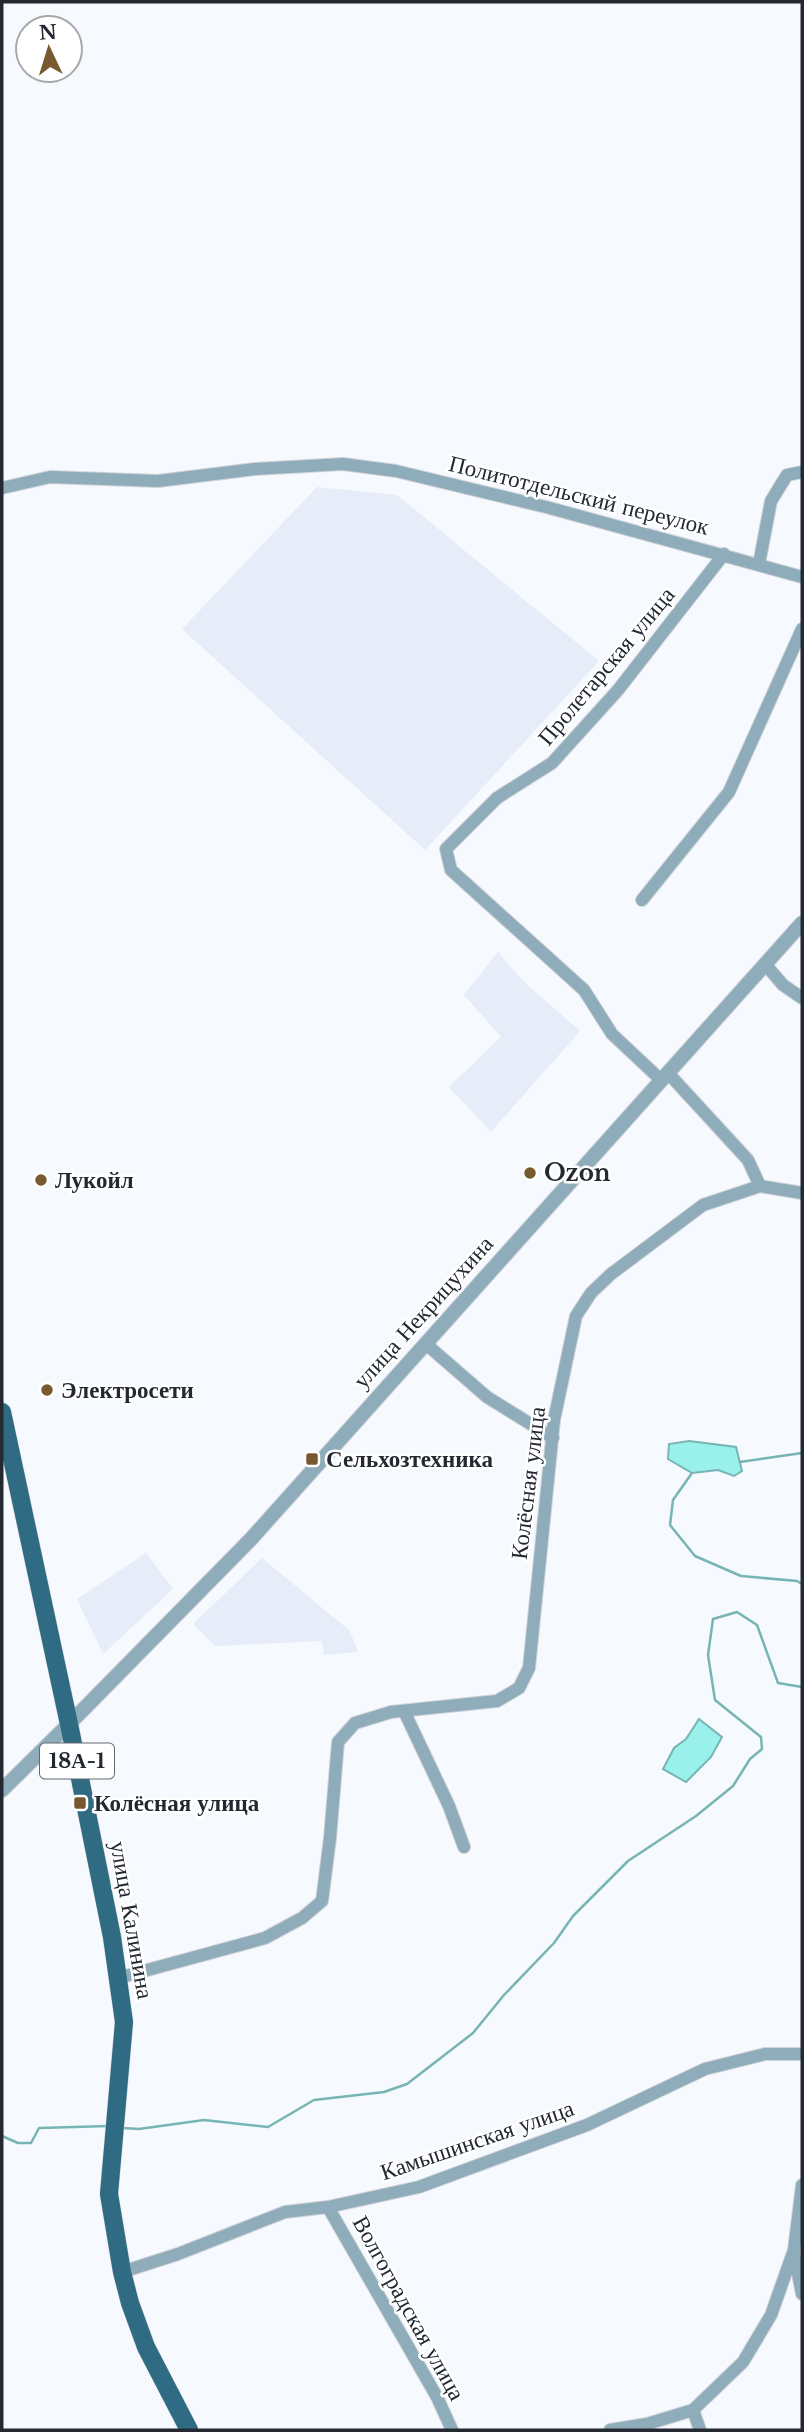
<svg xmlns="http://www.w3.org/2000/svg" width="804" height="2432" font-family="'Libre Baskerville',serif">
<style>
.built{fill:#e6edf9}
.water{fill:#9af1ec;stroke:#76b5b4;stroke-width:2}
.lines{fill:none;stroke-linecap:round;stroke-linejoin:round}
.stream{stroke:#76b5b4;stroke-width:2.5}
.minor-casing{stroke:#d0d3d9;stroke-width:14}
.tertiary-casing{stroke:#d0d3d9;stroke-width:16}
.primary-casing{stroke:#d0d3d9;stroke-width:19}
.minor{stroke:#8eacb9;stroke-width:12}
.tertiary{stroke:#8eacb9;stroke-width:14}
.primary{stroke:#2f6b82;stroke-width:18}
.poi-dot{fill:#79592f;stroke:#fff;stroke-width:2.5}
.labels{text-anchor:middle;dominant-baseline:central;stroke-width:5;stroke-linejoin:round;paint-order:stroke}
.shield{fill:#fff;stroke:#65686f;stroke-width:2}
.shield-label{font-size:21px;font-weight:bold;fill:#232831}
.street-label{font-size:23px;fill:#232831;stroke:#fff}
.poi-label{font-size:23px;font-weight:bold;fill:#232831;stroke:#fff;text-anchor:start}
</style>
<rect width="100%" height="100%" fill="#f6f9fe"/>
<g class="built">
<path d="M 317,487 L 397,495 L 599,661 L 425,850 L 182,629 Z"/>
<path d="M 498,952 L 523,981 L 580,1031 L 491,1132 L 449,1087 L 501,1037 L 464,995 Z"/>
<path d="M 146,1553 L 173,1589 L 103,1654 L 77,1599 Z"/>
<path d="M 262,1558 L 350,1631 L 358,1652 L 324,1655 L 322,1641 L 215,1646 L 193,1624 Z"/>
</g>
<g class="water">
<path d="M 689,1441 L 736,1447 L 742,1471 L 734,1476 L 718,1470 L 692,1473 L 668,1459 L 669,1444 Z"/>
<path d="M 699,1719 L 722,1737 L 711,1757 L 686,1782 L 663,1769 L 674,1748 L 686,1739 Z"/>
</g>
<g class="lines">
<g class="stream">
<path d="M 740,1462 L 802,1453"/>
<path d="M 692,1473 L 673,1500 L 670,1525 L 695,1556 L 741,1576 L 797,1581 L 802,1584"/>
<path d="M 123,2128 L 139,2129 L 204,2120 L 268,2127 L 314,2100 L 384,2092 L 407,2084 L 473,2033 L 504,1995 L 554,1943 L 573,1916 L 628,1861 L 696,1816 L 733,1786 L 750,1759 L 762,1749 L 761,1737 L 715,1700 L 708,1655 L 713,1619 L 737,1612 L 757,1625 L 778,1683 L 802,1687"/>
<path d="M 2,2136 L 18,2143 L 31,2143 L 39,2128 L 109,2126"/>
</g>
<g class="minor-casing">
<g id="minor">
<path d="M 2,488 L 50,477 L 158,481 L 255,469 L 343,464 L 396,471 L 546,507 L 802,577"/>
<path d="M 759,564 L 771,501 L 787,475 L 802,472"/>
<path d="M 642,900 L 729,792 L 802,629"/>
<path d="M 765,964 L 783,985 L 802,998"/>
<path d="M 668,1073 L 748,1160 L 760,1186"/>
<path d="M 661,1080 L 612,1034 L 584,990 L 451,870 L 446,849 L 497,798 L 552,763 L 618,690 L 724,554"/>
<path d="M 426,1344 L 487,1397 L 553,1438"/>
<path d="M 404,1711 L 449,1806 L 464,1847"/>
<path d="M 118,1978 L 265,1938 L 302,1918 L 322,1901 L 330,1838 L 338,1742 L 355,1723 L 391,1712 L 497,1701 L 519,1688 L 529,1668 L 554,1420 L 576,1316 L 591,1293 L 611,1274 L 703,1205 L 760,1186 L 802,1193"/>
<path d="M 328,2207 L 437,2397 L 452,2430"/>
<path d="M 794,2253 L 802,2294"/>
<path d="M 122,2272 L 178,2254 L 285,2212 L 328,2207 L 419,2187 L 587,2125 L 705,2069 L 765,2054 L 802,2054"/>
<path d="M 693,2410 L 700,2430"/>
<path d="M 610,2430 L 647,2424 L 693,2410 L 743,2362 L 771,2315 L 794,2250 L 802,2185"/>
</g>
</g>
<g class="tertiary-casing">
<path id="tertiary" d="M 2,1790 L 69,1724 L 251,1539 L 802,923"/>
</g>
<g class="primary-casing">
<path id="primary" d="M 2,1412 L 69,1724 L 112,1937 L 124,2022 L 109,2194 L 122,2272 L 130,2303 L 146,2347 L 189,2430"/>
</g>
<use href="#minor" class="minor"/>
<use href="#tertiary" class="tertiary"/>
<use href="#primary" class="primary"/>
</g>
<g class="poi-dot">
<circle cx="530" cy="1173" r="7"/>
<circle cx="41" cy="1180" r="7"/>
<circle cx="47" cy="1390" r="7"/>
<rect x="305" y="1452" width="14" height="14" rx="3.5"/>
<rect x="73" y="1796" width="14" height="14" rx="3.5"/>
</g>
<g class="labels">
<rect class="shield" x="40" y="1743.5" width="74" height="35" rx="5"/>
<g class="shield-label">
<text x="77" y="1761">18А-1</text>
</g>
<g class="street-label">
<text transform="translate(579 495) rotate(14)">Политотдельский переулок</text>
<text transform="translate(606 666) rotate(-50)">Пролетарская улица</text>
<text transform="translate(423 1312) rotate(-48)">улица Некрицухина</text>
<text transform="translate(528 1483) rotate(-83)">Колёсная улица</text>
<text transform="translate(132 1920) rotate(80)">улица Калинина</text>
<text transform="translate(477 2140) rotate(-19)">Камышинская улица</text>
<text transform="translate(409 2308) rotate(61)">Волгоградская улица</text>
</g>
<g class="poi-label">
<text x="544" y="1173">Ozon</text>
<text x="55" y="1180">Лукойл</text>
<text x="61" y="1390">Электросети</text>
<text x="326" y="1459">Сельхозтехника</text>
<text x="94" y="1803">Колёсная улица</text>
</g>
</g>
<rect width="804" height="2432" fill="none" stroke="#232831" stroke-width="7"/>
<g transform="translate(49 49) rotate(356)"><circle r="33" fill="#ffffff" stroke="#a7a9ad" stroke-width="2"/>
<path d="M0-5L12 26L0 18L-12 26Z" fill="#79592f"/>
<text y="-10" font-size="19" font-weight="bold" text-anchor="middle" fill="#232831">N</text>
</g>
</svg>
